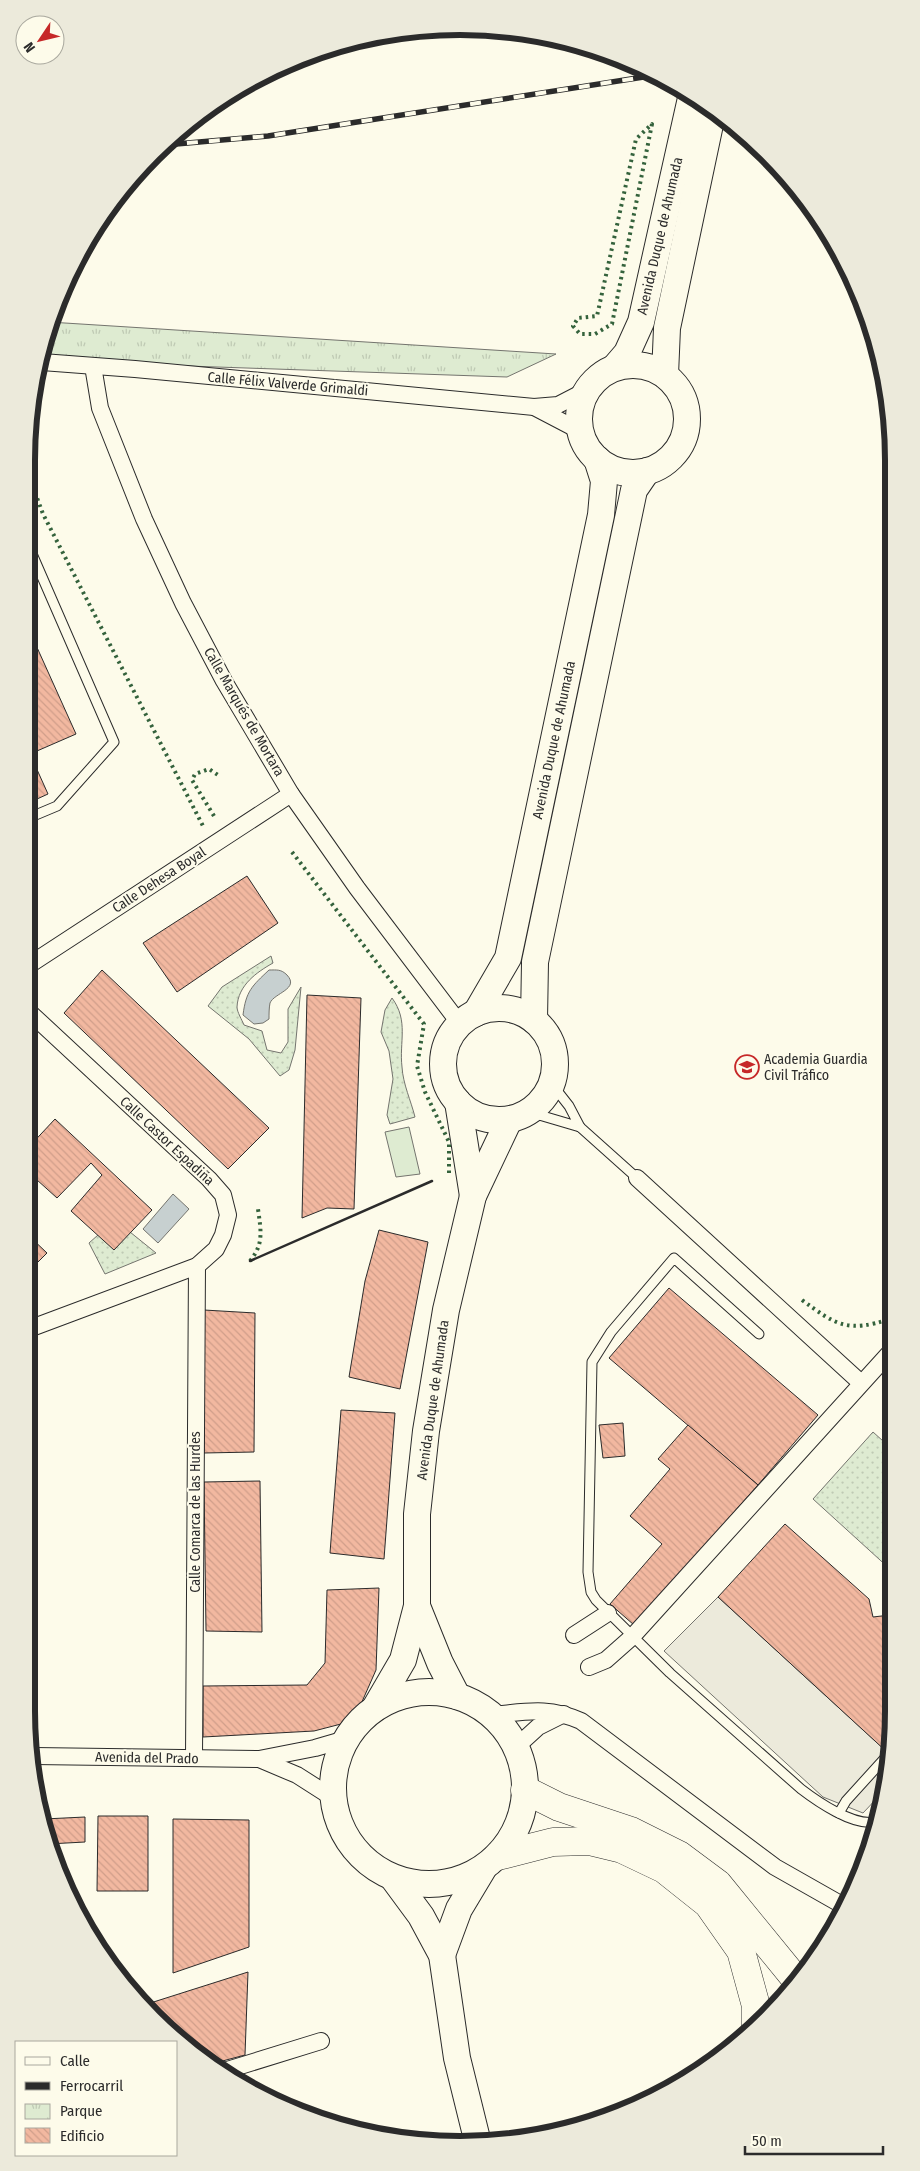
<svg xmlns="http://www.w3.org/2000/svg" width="920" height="2171" font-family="'Fira Sans Condensed',sans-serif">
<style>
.grass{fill:url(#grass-dots);stroke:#74746e}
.park{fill:url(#park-tufts);stroke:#74746e}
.pitch{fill:#deebd1;stroke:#74746e}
.parking{fill:#eceadb;stroke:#74746e}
.water{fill:#c7d0d0;stroke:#74746e}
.building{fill:url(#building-back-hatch);stroke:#2b2b2b}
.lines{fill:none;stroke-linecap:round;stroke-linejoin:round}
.lane-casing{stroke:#2b2b2b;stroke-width:11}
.street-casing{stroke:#2b2b2b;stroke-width:18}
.primary-casing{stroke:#2b2b2b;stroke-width:28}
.highway-casing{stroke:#2b2b2b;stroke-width:29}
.lane{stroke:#fdfbea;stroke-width:9}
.street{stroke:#fdfbea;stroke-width:16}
.primary{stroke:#fdfbea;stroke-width:26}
.highway{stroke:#fdfbea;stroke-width:28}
.rail-casing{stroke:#2b2b2b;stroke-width:5.5}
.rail{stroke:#fdfbea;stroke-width:4;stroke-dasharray:11;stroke-linecap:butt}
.hedge{stroke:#34623c;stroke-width:4;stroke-dasharray:2.5 4;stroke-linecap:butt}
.wall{stroke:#2b2b2b;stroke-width:2.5}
.labels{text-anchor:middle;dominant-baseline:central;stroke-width:4;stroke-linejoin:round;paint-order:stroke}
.street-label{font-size:14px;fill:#2b2b2b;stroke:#fdfbea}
.poi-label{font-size:14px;fill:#2b2b2b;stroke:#fdfbea;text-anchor:start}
.rim{fill:none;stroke:#2b2b2b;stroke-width:6}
</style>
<defs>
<pattern id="grass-dots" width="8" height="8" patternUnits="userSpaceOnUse" patternTransform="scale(1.25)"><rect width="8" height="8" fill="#deebd1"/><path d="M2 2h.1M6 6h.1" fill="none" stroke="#bfcab4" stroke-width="1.8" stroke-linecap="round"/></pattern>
<pattern id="park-tufts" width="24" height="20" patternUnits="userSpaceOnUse" patternTransform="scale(1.25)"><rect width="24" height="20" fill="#deebd1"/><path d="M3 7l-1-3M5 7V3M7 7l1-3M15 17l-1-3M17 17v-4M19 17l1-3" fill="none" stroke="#bfcab4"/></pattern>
<pattern id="building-back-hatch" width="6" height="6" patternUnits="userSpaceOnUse" patternTransform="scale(1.25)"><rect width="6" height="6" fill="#f2b8a0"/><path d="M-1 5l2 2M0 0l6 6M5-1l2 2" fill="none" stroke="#d09e8a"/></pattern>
</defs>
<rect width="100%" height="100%" fill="#fdfbea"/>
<g class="grass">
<path d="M 271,956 L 273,963 C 257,972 238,985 237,1007 C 237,1012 242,1020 244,1025 L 262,1031 L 267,1050 L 281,1053 L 288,1042 L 288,1009 L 301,987 L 295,1050 L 289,1070 L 280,1076 L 249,1039 L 208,1006 L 222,987 Z"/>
<path d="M 392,998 C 409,1021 399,1042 402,1067 C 403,1084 411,1101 415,1117 L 390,1124 L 387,1115 L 393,1079 L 389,1051 L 381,1032 L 385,1010 Z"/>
<path d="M 130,1232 L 156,1253 L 105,1274 L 89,1243 L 98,1235 Z"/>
<path d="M 873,1432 L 893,1450 L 893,1568 L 891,1570 L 813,1499 Z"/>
</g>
<path class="park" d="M 49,322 L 556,354 L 507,377 L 43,361 Z"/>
<path class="pitch" d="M 409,1127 L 420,1174 L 396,1177 L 385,1132 Z"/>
<path class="parking" d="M 718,1597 L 887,1752 L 880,1795 L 863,1813 L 823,1797 L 664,1651 Z"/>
<g class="water">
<path d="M 269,970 C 277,970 281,969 287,975 C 300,989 274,993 270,1003 C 269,1008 269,1014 269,1019 L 263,1023 L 254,1024 L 243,1015 C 246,991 252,986 269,970 Z"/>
<path d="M 173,1194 L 189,1209 L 158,1243 L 143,1229 Z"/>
</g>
<g class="building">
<path d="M 26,623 L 76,734 L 30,754 L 48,794 L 26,804 Z"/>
<path d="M 247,876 L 278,923 L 177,992 L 143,943 Z"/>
<path d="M 102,970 L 269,1128 L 228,1169 L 64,1013 Z"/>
<path d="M 307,995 L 361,998 L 354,1209 L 327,1208 L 302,1218 Z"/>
<path d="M 55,1119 L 152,1210 L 114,1250 L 71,1211 L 102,1175 L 91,1163 L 57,1198 L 26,1170 L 26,1150 Z"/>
<path d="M 379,1230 L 428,1242 L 400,1389 L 349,1377 L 365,1281 Z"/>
<path d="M 26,1233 L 47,1253 L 26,1274 Z"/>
<path d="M 669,1288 L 818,1415 L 758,1485 L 609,1358 Z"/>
<path d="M 204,1310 L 255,1313 L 254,1452 L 204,1453 Z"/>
<path d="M 341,1410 L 395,1413 L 384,1559 L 330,1553 Z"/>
<path d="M 623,1423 L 625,1456 L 603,1458 L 599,1425 Z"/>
<path d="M 688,1425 L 758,1485 L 634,1625 L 610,1604 L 662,1544 L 630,1516 L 670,1469 L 658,1459 Z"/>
<path d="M 260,1481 L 262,1632 L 206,1631 L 204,1482 Z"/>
<path d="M 785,1524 L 869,1599 L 873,1617 L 890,1615 L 893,1618 L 894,1711 L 887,1752 L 718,1597 Z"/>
<path d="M 379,1588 L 376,1670 L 361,1704 L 341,1724 L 314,1731 L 203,1737 L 203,1686 L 307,1685 L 325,1663 L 327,1590 Z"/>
<path d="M 98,1816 L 148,1816 L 148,1891 L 97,1891 Z"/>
<path d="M 85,1817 L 85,1842 L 48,1844 L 44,1819 Z"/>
<path d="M 173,1819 L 249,1820 L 249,1947 L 173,1973 Z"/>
<path d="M 248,1972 L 245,2055 L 215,2063 L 144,2005 Z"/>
</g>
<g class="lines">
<g class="lane-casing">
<g id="lane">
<path d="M 26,819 L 57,806 L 114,742 L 26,540"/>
<path d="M 529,1112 L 580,1127 L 569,1106 L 551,1083"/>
<path d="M 580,1127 L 637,1178"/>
<path d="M 759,1334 L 674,1258 L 611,1332 L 592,1362 L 588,1572 L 591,1592 L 596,1600 L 670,1673 L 801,1789 C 818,1802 853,1826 875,1822"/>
<path d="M 839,1813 L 846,1801 L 885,1758"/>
</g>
</g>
<g class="street-casing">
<g id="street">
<path d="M 42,362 L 135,369 L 534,407 L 558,405 L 587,390"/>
<path d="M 93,366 L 100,408 L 144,519 L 183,603 L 224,681 L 291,794 L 357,888 L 460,1024"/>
<path d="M 536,408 L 580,431"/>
<path d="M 26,967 L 291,794"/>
<path d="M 637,1178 L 861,1383"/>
<path d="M 26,1330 L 197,1266 L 216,1249 L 223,1235 L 228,1215 L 223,1195 L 209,1179 L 26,1009"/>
<path d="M 574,1635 L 608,1613"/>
<path d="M 589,1667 L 606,1660 L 632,1637 L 893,1349"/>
<path d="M 491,1715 C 526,1712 547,1706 581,1721 L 775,1867 L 842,1905"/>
<path d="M 515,1748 L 538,1727 L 564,1714"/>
<path d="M 34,1756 L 259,1759 L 315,1748 L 346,1739"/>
<path d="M 194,1758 L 197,1266"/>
<path d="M 259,1759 L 297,1775 L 333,1798"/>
<path d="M 224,2071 L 321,2041"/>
</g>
</g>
<g class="primary-casing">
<g id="primary">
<circle cx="633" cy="419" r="54"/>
<path d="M 615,367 L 627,353 L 641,322 L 691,98"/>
<path d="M 665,375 L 667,328 L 713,110"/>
<circle cx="499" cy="1064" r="56"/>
<path d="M 476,1013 L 508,958 L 601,515 L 604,481 L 597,459"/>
<path d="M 534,1020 L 535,962 L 634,490 L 647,471"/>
<path d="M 458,1102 L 473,1196"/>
<path d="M 417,1606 L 440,1663 L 457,1696"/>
<circle cx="429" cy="1788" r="96"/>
<path d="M 375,1708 L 403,1660 L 417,1606 L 417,1514 L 426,1431 L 446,1310 L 473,1196 L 509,1120"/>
<path d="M 393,1878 L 421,1916 L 442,1955 L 457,2058 L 478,2143"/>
<path d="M 442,1955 L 459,1909 L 483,1869"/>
</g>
</g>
<g class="highway-casing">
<g id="highway">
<path d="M 525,1790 L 559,1807 L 631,1831 L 679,1855 L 718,1884 L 798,1982"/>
<path d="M 498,1856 L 553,1842 L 589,1841 L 622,1849 L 664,1869 L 708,1904 L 741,1951 L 756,2006 L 756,2027"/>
</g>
</g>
<use href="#lane" class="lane"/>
<use href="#street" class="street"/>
<use href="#primary" class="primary"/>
<use href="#highway" class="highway"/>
<g class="rail-casing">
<path id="rail" d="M 165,145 L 268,136 L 650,76"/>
</g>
<use href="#rail" class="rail"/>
<g class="hedge">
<path d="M 652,124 L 612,324 L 595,334 L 580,334 L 573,326 L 578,318 L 597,316 L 636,139 Z"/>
<path d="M 26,468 L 43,514 L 204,828"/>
<path d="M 214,816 L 192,780 L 195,774 L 209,769 L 218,775"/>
<path d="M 292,852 L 424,1024 L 417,1066 L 425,1092 L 449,1142 L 449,1176"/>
<path d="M 250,1261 C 264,1244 261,1231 258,1209"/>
<path d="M 802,1300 C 836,1325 847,1333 890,1319"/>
</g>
<path class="wall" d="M 250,1261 L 432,1181"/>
</g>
<defs>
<g id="university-ring" transform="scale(1.25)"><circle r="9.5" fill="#fdfbea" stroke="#c62828" stroke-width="1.5"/><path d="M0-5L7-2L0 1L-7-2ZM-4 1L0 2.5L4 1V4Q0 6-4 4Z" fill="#c62828"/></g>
</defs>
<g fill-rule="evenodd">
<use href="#university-ring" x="747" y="1067"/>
</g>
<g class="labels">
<g class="street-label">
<text transform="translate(660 236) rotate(-77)">Avenida Duque de Ahumada</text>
<text transform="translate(288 384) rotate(5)">Calle Félix Valverde Grimaldi</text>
<text transform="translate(244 712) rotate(60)">Calle Marqués de Mortara</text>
<text transform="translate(554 740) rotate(-78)">Avenida Duque de Ahumada</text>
<text transform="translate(159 880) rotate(-33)">Calle Dehesa Boyal</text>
<text transform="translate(167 1141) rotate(43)">Calle Castor Espadiña</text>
<text transform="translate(433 1400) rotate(-82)">Avenida Duque de Ahumada</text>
<text transform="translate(195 1512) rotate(-90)">Calle Comarca de las Hurdes</text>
<text transform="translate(147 1758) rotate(1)">Avenida del Prado</text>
</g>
<g class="poi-label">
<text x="764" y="1059">Academia Guardia<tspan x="764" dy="16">Civil Tráfico</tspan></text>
</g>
</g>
<path d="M0 0H920V2171H0ZM460 35H460A425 425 0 0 1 885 460V1711A425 425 0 0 1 460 2136H460A425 425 0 0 1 35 1711V460A425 425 0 0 1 460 35Z" fill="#eceadb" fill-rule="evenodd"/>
<path class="rim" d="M460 35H460A425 425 0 0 1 885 460V1711A425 425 0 0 1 460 2136H460A425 425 0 0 1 35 1711V460A425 425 0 0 1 460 35Z"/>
<rect x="15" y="2041" width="162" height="115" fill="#fdfbea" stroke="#a9a89e"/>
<rect x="25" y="2057" width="25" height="8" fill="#fdfbea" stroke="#a9a89e"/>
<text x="60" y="2066" font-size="15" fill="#2b2b2b">Calle</text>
<rect x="25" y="2082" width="25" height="8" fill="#2b2b2b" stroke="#a9a89e"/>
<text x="60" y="2091" font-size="15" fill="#2b2b2b">Ferrocarril</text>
<rect x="25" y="2104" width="25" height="15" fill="url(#park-tufts)" stroke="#a9a89e"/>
<text x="60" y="2116" font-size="15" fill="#2b2b2b">Parque</text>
<rect x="25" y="2128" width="25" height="15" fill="url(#building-back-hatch)" stroke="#a9a89e"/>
<text x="60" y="2141" font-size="15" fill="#2b2b2b">Edificio</text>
<g transform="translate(40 40) rotate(235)"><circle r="24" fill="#fdfbea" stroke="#a9a89e"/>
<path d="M0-4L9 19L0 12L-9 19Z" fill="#c62828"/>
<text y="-8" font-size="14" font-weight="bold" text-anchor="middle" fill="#2b2b2b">N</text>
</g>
<path d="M745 2146v8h138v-8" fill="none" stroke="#2b2b2b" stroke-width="2.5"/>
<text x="752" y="2146" font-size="15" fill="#2b2b2b" stroke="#fdfbea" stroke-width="4" paint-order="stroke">50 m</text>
</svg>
